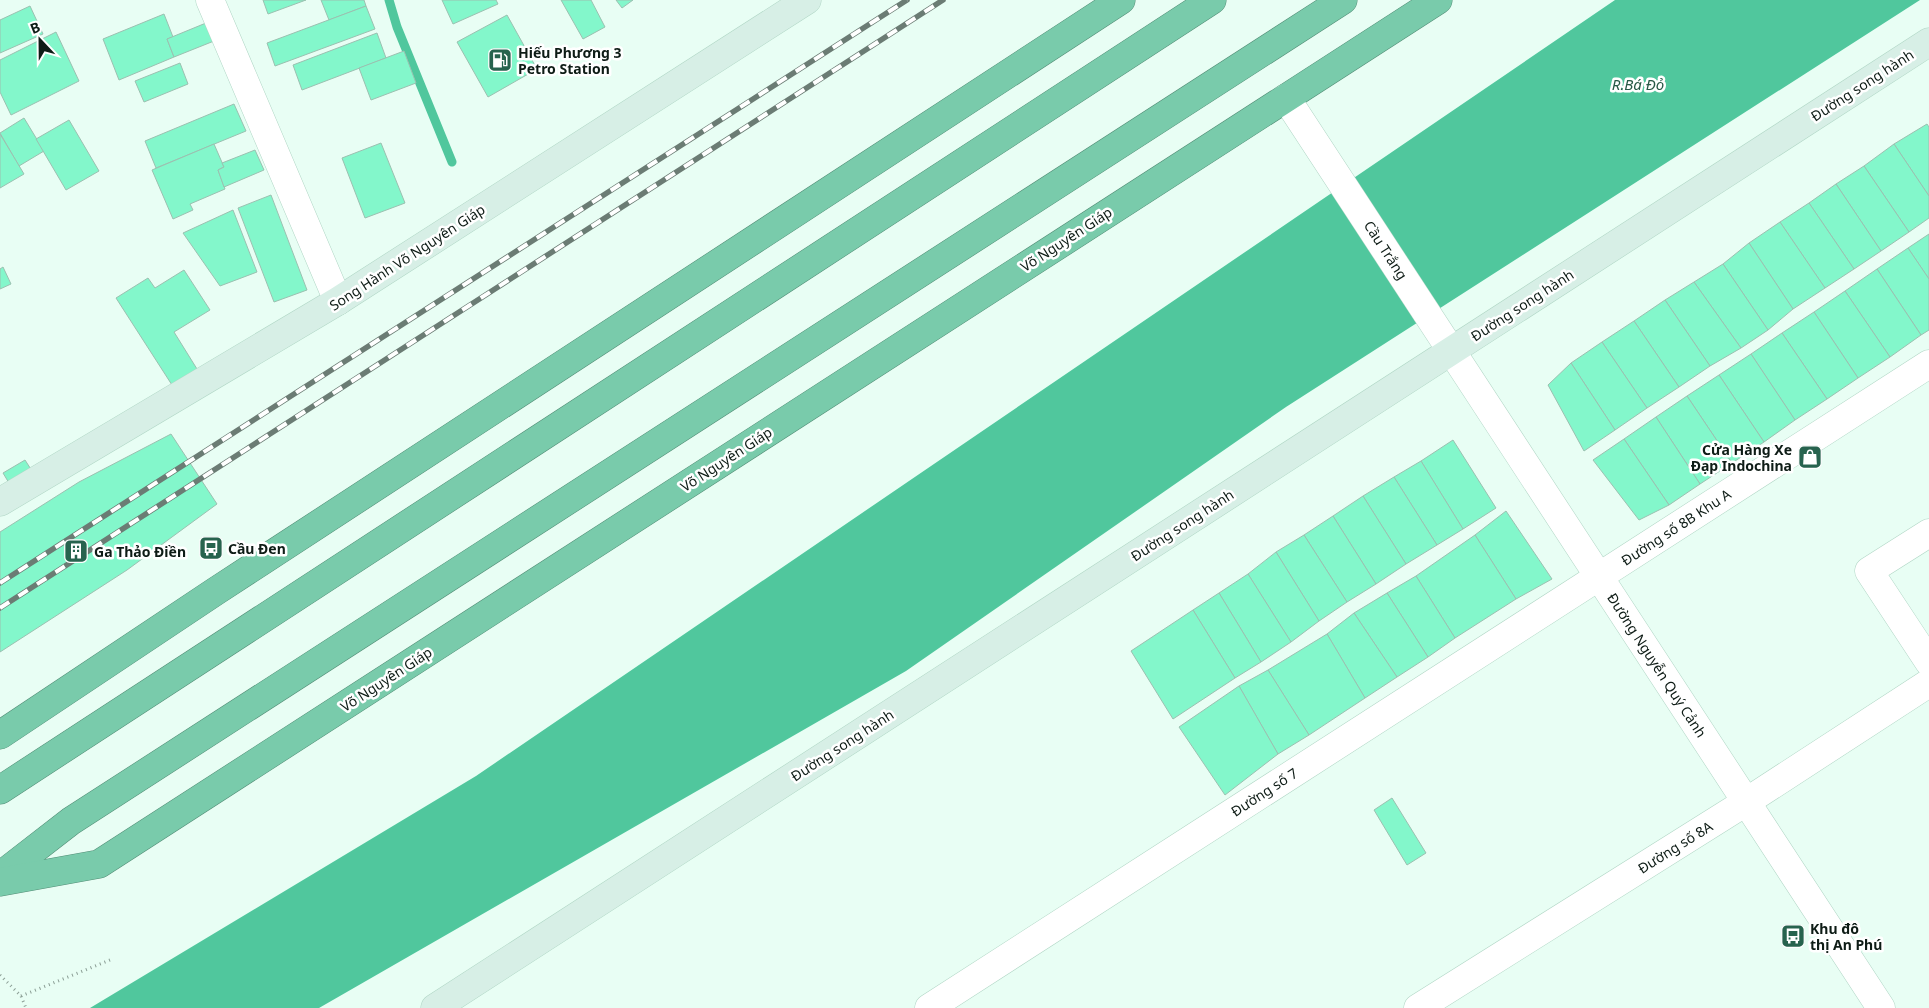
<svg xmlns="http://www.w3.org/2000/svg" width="1929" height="1008" font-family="'Noto Sans',sans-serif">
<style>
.water{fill:#50c79d}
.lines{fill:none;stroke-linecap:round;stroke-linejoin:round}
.stream{stroke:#50c79d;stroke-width:9}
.building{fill:#83f7cb;stroke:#9bc0b0}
.street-casing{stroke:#b0d6c5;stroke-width:29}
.secondary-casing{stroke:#b0d6c5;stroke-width:29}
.highway-casing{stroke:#548e77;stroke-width:29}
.path{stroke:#8b9e95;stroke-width:3;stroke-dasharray:1 4;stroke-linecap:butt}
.street{stroke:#fff;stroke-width:28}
.secondary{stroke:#d7efe6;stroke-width:28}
.highway{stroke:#79cbab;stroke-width:28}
.rail-casing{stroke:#6b7c74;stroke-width:5.5}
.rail{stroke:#fff;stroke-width:4;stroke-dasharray:11;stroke-linecap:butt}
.labels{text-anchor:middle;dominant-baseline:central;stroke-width:5;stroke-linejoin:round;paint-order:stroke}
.poi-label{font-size:14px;font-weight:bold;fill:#0e1c16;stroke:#fff;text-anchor:start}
.street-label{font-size:14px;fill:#0e1c16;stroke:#fff}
.water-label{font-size:15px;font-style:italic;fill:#275846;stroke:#fff}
</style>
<rect width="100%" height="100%" fill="#e8fef4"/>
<path class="water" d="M 1615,0 L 1920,0 L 1286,407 L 906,671 L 319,1008 L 90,1008 L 476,776 Z"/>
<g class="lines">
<path class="stream" d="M 389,0 L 397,27 L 452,162"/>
</g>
<g class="building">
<path d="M 263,0 L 306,0 L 268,14 Z"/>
<path d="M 321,0 L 364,0 L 366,6 L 329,20 Z"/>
<path d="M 442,0 L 496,0 L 498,4 L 453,24 Z"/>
<path d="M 561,0 L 591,0 L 605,27 L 583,39 Z"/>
<path d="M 616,0 L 633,0 L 622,8 Z"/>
<path d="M 30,6 L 43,34 L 0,53 L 0,20 Z"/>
<path d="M 366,6 L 375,29 L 275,66 L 267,43 Z"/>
<path d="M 164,14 L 173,37 L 167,39 L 174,57 L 119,80 L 103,39 Z"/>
<path d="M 507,15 L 537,69 L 488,97 L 457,42 Z"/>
<path d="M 206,23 L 214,41 L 174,57 L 167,39 Z"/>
<path d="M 56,32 L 79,81 L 11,115 L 0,92 L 0,60 Z"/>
<path d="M 377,33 L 386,58 L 302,90 L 293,65 Z"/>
<path d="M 404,51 L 416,83 L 371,100 L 359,68 Z"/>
<path d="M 180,63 L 188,84 L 144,102 L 135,81 Z"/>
<path d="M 234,104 L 246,131 L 156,168 L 145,141 Z"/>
<path d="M 24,118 L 44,151 L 19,166 L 0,133 Z"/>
<path d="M 69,120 L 99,171 L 66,190 L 36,139 Z"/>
<path d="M 1927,124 L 1929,127 L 1929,196 L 1894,144 Z"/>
<path d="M 0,134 L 24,174 L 0,188 Z"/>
<path d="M 381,143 L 405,203 L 365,218 L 342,158 Z"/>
<path d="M 214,144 L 224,167 L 218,170 L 225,189 L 190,204 L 193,210 L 173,219 L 152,170 Z"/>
<path d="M 1894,144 L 1929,196 L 1929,218 L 1909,232 L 1864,166 Z"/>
<path d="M 255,150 L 264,170 L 224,187 L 218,170 L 224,167 L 222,163 Z"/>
<path d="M 1864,166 L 1909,232 L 1881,251 L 1836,184 Z"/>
<path d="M 1836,184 L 1881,251 L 1854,269 L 1809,203 Z"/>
<path d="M 271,195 L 307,290 L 274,302 L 238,208 Z"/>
<path d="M 1809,203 L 1854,269 L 1825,288 L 1780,222 Z"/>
<path d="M 233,210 L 257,272 L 220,286 L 183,233 Z"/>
<path d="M 1780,222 L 1825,288 L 1793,309 L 1749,243 Z"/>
<path d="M 1929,234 L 1929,279 L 1908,248 Z"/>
<path d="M 1749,243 L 1793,309 L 1768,330 L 1723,264 Z"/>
<path d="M 1908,248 L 1929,279 L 1929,330 L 1921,335 L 1877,269 Z"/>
<path d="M 1723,264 L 1768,330 L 1741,348 L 1694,282 Z"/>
<path d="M 3,267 L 11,284 L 0,289 L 0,269 Z"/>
<path d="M 1877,269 L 1921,335 L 1890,357 L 1845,291 Z"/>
<path d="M 184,270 L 210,310 L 174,332 L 197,369 L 172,385 L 116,298 L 148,278 L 155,288 Z"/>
<path d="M 1694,282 L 1741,348 L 1710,366 L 1665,300 Z"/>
<path d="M 1845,291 L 1890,357 L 1858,378 L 1814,312 Z"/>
<path d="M 1665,300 L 1710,366 L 1679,387 L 1634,321 Z"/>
<path d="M 1814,312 L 1858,378 L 1827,399 L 1782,333 Z"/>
<path d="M 1634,321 L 1679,387 L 1647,408 L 1602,342 Z"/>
<path d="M 1782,333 L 1827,399 L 1795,420 L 1751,354 Z"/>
<path d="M 1602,342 L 1647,408 L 1615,430 L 1571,363 Z"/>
<path d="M 1751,354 L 1795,420 L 1764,442 L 1719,375 Z"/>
<path d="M 1571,363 L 1615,430 L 1584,451 L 1548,385 Z"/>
<path d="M 1719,375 L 1764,442 L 1732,463 L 1687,396 Z"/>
<path d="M 1687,396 L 1732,463 L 1700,484 L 1656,417 Z"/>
<path d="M 1656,417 L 1700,484 L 1669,505 L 1624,439 Z"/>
<path d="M 171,434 L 217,504 L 127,570 L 0,652 L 0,532 L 79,482 Z"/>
<path d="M 1624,439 L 1669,505 L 1639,520 L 1593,460 Z"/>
<path d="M 1453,440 L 1496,508 L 1463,529 L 1421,461 Z"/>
<path d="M 25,460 L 34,474 L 12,488 L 3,473 Z"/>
<path d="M 1421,461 L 1463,529 L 1437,545 L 1394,477 Z"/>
<path d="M 1394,477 L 1437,545 L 1406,564 L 1363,496 Z"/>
<path d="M 1363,496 L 1406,564 L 1376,584 L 1333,516 Z"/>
<path d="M 1506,511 L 1552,579 L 1516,599 L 1475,535 Z"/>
<path d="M 1333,516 L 1376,584 L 1347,602 L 1304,535 Z"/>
<path d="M 1304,535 L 1347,602 L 1319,621 L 1276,552 Z"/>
<path d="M 1475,535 L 1516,599 L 1455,638 L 1416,576 Z"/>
<path d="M 1276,552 L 1319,621 L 1291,642 L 1248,574 Z"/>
<path d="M 1248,574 L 1291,642 L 1261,662 L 1219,593 Z"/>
<path d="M 1416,576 L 1455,638 L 1428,657 L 1387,593 Z"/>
<path d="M 1219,593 L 1261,662 L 1235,678 L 1193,610 Z"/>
<path d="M 1387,593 L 1428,657 L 1397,677 L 1354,613 Z"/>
<path d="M 1193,610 L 1235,678 L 1173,719 L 1131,651 Z"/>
<path d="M 1354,613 L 1397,677 L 1365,698 L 1327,634 Z"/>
<path d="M 1327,634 L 1365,698 L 1309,735 L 1268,670 Z"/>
<path d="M 1268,670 L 1309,735 L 1278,754 L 1239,686 Z"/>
<path d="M 1239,686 L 1278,754 L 1225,795 L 1179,727 Z"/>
<path d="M 1392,798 L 1426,853 L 1407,865 L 1374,810 Z"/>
</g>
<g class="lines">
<g class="street-casing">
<g id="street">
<path d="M 210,0 L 338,301"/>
<path d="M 1286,98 L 1881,1008"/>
<path d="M 1929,533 L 1869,571 L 1929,662"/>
<path d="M 929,1008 L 1929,364"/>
<path d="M 1418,1008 L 1746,802 L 1929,683"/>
</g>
</g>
<g class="secondary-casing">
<g id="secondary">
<path d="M 0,502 L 338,301 L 807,0"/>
<path d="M 435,1008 L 1929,42"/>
</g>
</g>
<g class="highway-casing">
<g id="highway">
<path d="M 0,735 L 216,591 L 1121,0"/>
<path d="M 0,790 L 1212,0"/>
<path d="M 0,876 L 71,821 L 1343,0"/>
<path d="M 0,882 L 99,864 L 1438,0"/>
</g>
</g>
<g class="path">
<path d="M 0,975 L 21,996 L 26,1008"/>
<path d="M 21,996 L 110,960"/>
</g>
<use href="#street" class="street"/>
<use href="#secondary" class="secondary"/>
<use href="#highway" class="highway"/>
<g class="rail-casing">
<g id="rail">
<path d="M 0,583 L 907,0"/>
<path d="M 0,608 L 943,0"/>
</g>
</g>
<use href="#rail" class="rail"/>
</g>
<defs>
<g id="fuel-square" transform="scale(1.25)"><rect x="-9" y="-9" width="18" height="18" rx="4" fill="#27634e" stroke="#fff"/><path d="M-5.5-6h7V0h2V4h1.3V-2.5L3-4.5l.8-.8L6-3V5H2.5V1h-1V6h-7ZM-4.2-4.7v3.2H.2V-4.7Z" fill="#fff"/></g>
<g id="shop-square" transform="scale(1.25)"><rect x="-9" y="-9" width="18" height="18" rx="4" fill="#27634e" stroke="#fff"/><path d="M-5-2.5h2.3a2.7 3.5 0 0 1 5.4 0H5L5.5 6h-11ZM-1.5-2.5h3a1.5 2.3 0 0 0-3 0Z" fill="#fff"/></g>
<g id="bus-square" transform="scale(1.25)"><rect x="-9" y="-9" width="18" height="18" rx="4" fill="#27634e" stroke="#fff"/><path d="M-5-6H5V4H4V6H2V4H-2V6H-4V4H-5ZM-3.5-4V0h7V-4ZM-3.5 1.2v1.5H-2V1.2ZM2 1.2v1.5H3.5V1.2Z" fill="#fff"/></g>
<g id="building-square" transform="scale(1.25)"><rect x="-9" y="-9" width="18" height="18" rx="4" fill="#27634e" stroke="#fff"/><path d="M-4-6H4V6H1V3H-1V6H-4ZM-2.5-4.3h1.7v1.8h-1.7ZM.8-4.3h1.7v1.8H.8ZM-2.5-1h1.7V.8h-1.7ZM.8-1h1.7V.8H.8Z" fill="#fff"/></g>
</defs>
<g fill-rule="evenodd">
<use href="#fuel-square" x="500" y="60"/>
<use href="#shop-square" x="1810" y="457"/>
<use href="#bus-square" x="211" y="548"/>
<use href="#building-square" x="76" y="551"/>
<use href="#bus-square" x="1793" y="936"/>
</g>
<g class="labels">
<g class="poi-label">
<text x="518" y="52">Hiếu Phương 3<tspan x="518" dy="16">Petro Station</tspan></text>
<text x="1792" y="449" text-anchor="end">Cửa Hàng Xe<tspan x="1792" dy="16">Đạp Indochina</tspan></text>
<text x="228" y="548">Cầu Đen</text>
<text x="94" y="551">Ga Thảo Điền</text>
<text x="1810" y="928">Khu đô<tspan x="1810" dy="16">thị An Phú</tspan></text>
</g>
<g class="street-label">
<text transform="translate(1862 85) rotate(-33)">Đường song hành</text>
<text transform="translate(1066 239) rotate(-33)">Võ Nguyên Giáp</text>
<text transform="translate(1386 250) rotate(57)">Cầu Trắng</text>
<text transform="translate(407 257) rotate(-33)">Song Hành Võ Nguyên Giáp</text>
<text transform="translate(1522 305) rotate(-33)">Đường song hành</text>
<text transform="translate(726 459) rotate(-33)">Võ Nguyên Giáp</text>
<text transform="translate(1182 525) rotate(-33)">Đường song hành</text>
<text transform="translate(1676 527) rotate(-33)">Đường số 8B Khu A</text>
<text transform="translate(1657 665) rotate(57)">Đường Nguyễn Quý Cảnh</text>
<text transform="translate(386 679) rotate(-33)">Võ Nguyên Giáp</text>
<text transform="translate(842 745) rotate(-33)">Đường song hành</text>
<text transform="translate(1264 792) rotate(-33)">Đường số 7</text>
<text transform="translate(1675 847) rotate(-32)">Đường số 8A</text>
</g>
<g class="water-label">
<text x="1638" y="84">R.Bá Đỏ</text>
</g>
</g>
<g transform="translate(40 40) rotate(338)" stroke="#ffffff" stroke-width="4" paint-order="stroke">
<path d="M0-4L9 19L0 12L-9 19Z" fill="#0e1c16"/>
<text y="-8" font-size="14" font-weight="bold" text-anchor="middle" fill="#0e1c16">B</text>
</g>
</svg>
